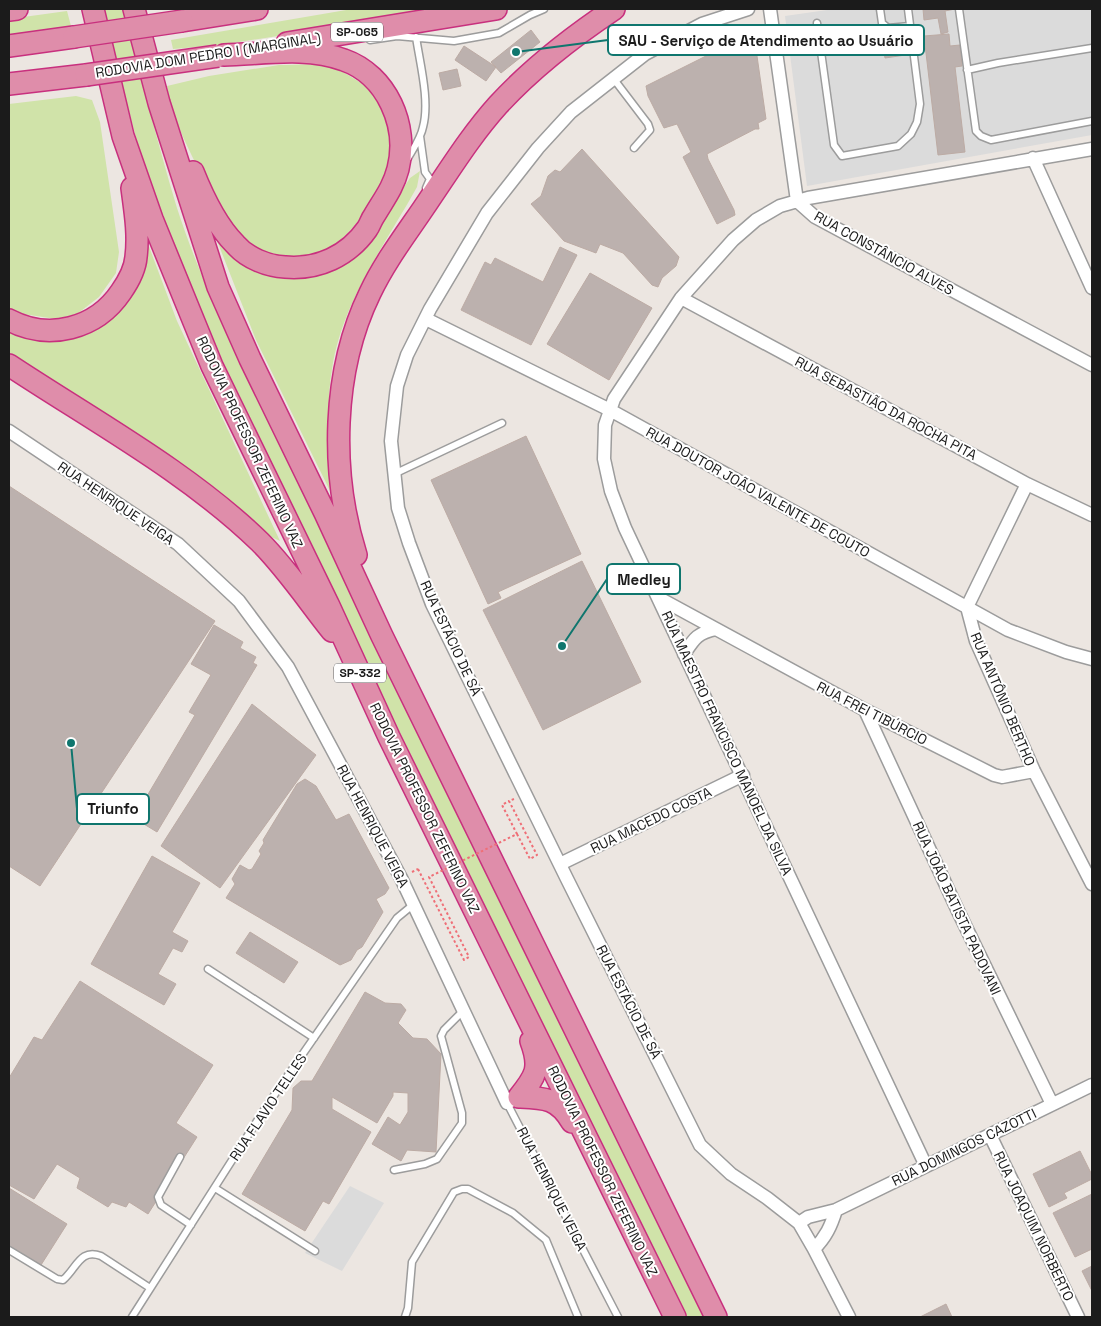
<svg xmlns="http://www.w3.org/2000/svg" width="1101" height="1326" viewBox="0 0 1101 1326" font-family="'Space Grotesk',sans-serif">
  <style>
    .grass { fill: #d0e3a9 }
    .parking { fill: #dbdbdb }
    .building { fill: #bcb1ae; stroke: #bcaba4 }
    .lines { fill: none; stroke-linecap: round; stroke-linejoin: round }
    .lane-casing { stroke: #9c9c9c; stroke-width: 9 }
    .street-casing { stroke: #9c9c9c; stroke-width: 15 }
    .highway-casing { stroke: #c8307e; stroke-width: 24 }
    .path { stroke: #ef6f77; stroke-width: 2; stroke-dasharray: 2.5 2.5; stroke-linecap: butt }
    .lane { stroke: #fff; stroke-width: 6 }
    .street { stroke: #fff; stroke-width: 12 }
    .highway { stroke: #df8daa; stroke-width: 21 }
    .highway-bridge-casing { stroke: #c8307e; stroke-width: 24; stroke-linecap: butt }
    .path-bridge { stroke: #ef6f77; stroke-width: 2; stroke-dasharray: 2.5 2.5; stroke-linecap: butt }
    .highway-bridge { stroke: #df8daa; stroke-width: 21 }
    .labels { text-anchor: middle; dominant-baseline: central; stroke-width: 4; stroke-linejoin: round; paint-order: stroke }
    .shield { fill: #fff; stroke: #5f5f5f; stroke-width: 1 }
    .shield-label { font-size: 12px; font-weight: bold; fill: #1b1b1b }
    .street-label { font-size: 14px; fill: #1b1b1b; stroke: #fff }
    .leader { fill: none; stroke: #0f766e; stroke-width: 2 }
    .callout-dot { fill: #0f766e; stroke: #fff; stroke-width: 2 }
    .callout { fill: #fff; stroke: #0f766e; stroke-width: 2 }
    .callout-label { font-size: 15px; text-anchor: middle; font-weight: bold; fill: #1b1b1b }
  </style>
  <rect width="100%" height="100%" fill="#ece6e1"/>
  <!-- grass -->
  <path class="grass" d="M102,9H123C141,75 157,142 177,208C194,261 217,312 240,363L488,877L707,1317H685L472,885L221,369L159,213L138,145Z
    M352,9H450L220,45L173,49L171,40Z
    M67,11L71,26L9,36V19Z
    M279,65C293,65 309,64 324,65C336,67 348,75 358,81C375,91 389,114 392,133C397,172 359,232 326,250C314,256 298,257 285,256C265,254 250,246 235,232C224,221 213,199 206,184C191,153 172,120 167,86L209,76Z
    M76,96L92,100L100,122L119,252L116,273L99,297L77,314L56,319L23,314L9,310V104Z
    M420,171L417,187C385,245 342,302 332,369C325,409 331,455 332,495L256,340L216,238L274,274L375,231L410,178Z
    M145,236L177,321L280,541L261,532L189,472L9,353V330L44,341L81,337L100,327L116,314L138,284Z"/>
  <!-- parking -->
  <path class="parking" d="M834,9H1092V135L807,186L785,16Z
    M350,1186L384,1203L342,1271L305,1253Z"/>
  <!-- building -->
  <path class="building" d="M923,9H955L945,11L948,32L941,34L938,18L924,20Z
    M531,30L540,42L501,73L491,62Z
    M909,32L912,54L885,58L881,36Z
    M949,34L950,46L960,45L962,66L955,67L965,152L938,155L924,36Z
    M742,38L745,43L755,42L766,119L758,123L759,129H755L707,154L708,159L734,210L735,215L717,224L683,157L691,152L677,124L664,128L648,96L646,86Z
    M464,46L496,67L486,81L455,60Z
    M457,69L461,86L443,90L439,73Z
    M582,149L679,257L676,266L662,278L658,287L652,285L623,253L600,244L596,253L564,241L531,204L541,196L548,176L555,170L560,172Z
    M560,247L577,255L531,345L461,310L485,262L491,265L495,258L543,282Z
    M590,273L652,308L609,380L547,344Z
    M526,436L581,554L498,592L501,598L488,604L431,480Z
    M9,486L215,621L40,886L9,866Z
    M582,561L641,682L543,730L483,610Z
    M214,625L243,642L240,648L256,657L253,663L257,665L157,832L134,818L195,715L189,712L211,675L191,664Z
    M252,704L316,755L220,888L161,846Z
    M305,779L316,786L336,820L349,814L389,888L385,894L376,899L383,912L362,947L357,950L351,960L340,965L226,898L235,884L232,879L240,865L249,870L252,869L261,854L259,851L264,843L263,840L297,784Z
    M152,856L200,883L172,932L188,941L182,952L173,948L158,974L176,984L164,1005L91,964Z
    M250,932L298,962L284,983L236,953Z
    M80,981L213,1065L176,1123L197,1137L148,1214L129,1202L126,1207L112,1202L108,1207L77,1188L80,1178L57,1164L34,1199L9,1185V1078L34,1037L42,1040Z
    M365,992L385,1003L401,1004L406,1010L398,1023L413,1038L427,1039L441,1054L436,1152L407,1150L401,1161L372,1144L388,1117L400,1125L408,1112V1093L393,1092V1096L377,1123L332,1097V1109L371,1132L329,1204L323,1201L305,1231L242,1194L292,1110L293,1088L301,1081H312Z
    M1080,1151L1092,1175V1179L1064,1193L1067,1198L1049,1207L1033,1174Z
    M9,1188L67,1224L41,1265L9,1246Z
    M1092,1194V1249L1075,1257L1053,1213Z
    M1092,1266V1291L1082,1271Z
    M946,1304L952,1317H920Z"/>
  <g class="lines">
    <defs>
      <path id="lane" d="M880,9L882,23L888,28L910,26
        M959,9L976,131L981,136L991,140L1092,121
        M817,23L834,145L842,156L898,146L911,134L917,122L920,104L908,9
        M370,40L397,36L454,41L499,33L530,15L544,9
        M967,70L998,63L1092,48
        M613,78L648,124L650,130L634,148
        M420,136L425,172L430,179L426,188
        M408,158C413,149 421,138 423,127C430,101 420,64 416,37
        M394,474L502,423
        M208,969L314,1038
        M507,1103L618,1317
        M180,1157L158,1197L161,1205L191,1225
        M394,1170L425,1164L437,1159L462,1123V1113L441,1036L444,1030L464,1010
        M215,1188L315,1251
        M9,1250L57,1279L63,1280C77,1268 80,1248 101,1256L150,1288
        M132,1317L266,1107L397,918L414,904
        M405,1317L408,1308L412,1262L454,1192L462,1189H468L513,1213L546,1240L578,1317"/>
      <path id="street" d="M748,9L702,24L645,54L571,112L538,148L487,213L430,309L407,355L397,386L391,441L398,508L409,543L432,604L567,879L700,1145L731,1174L767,1198L799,1223L814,1249L849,1317
        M770,9L797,201L815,217L1092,365
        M1033,158L1092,288
        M681,298L1027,484L1092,515
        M426,319L610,410L1008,630L1066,652L1092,659
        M9,431L178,544L239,601L288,667L401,878L507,1103L519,1097
        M1027,484L967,607L976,641L1034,771L1092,884
        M659,598L865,710L994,775L1002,777L1034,771
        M684,654C694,639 697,633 716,629
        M865,710L958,911L1052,1104
        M560,864L743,775
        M990,1135L1078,1317
        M926,1166L625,528L611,491L604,459L605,425L614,399L681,298L733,240L756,220L780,206L808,198L1092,149
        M799,1223L808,1217L836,1210L1092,1085
        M814,1249C826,1237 831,1226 836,1210"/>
      <path id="highway" d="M93,9L123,136L152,219L212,366L328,604L389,737L675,1317
        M134,9L159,103L218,287L250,359L325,513L382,636L716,1317
        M9,10L17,9
        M182,21L257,9
        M287,43L496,9
        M9,46L74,37
        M9,84L86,75
        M193,172C203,197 216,225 235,244C247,258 267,266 285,267C318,270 348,256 367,229C370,225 371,220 374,216C384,199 393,188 398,169C409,126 387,75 344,60C307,46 263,54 224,55
        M9,320C49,341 96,329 121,292C128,282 135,270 136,257C139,234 135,211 132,188
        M9,365C92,420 188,472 260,542C287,569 308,601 332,631
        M356,555C330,472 332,371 370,293C386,259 410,229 431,197C452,166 472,134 498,105C532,68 572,37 614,9
        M519,1097C545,1098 558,1098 572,1122
        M519,1097C536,1076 541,1068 531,1041"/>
    </defs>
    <!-- lane casing -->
    <use href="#lane" class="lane-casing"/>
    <!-- street casing -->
    <use href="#street" class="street-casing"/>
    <!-- highway casing -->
    <use href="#highway" class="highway-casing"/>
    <!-- path -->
    <path class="path" d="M514,799L509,801L537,855L530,859L517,834
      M412,872L418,869"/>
    <!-- lane -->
    <use href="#lane" class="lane"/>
    <!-- street -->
    <use href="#street" class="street"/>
    <!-- highway -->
    <use href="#highway" class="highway"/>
    <defs>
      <path id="highway-bridge" d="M74,37L182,21
        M86,75L218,56"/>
    </defs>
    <!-- highway-bridge casing -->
    <use href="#highway-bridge" class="highway-bridge-casing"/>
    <!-- path-bridge -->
    <path class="path-bridge" d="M418,869L464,960L469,957L429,877L517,834L502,805L509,801"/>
    <!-- highway-bridge -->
    <use href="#highway-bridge" class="highway-bridge"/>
  </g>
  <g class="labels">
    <!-- shield labels -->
    <g class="shield">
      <rect x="331" y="22.5" width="52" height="19" rx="4"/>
      <rect x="334" y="663.5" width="52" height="19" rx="4"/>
    </g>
    <g class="shield-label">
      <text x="357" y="32">SP-065</text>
      <text x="360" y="673">SP-332</text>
    </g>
    <!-- street labels -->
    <g class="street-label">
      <text transform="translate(208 55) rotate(-9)">RODOVIA DOM PEDRO I (MARGINAL)</text>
      <text transform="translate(884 253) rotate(29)">RUA CONSTÂNCIO ALVES</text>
      <text transform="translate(886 408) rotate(28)">RUA SEBASTIÃO DA ROCHA PITA</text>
      <text transform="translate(250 442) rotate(65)">RODOVIA PROFESSOR ZEFERINO VAZ</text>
      <text transform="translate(758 492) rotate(29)">RUA DOUTOR JOÃO VALENTE DE COUTO</text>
      <text transform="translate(116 503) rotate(34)">RUA HENRIQUE VEIGA</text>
      <text transform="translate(451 638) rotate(65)">RUA ESTÁCIO DE SÁ</text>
      <text transform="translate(1003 699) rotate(67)">RUA ANTÔNIO BERTHO</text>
      <text transform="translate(872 713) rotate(27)">RUA FREI TIBÚRCIO</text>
      <text transform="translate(727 743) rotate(65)">RUA MAESTRO FRANCISCO MANOEL DA SILVA</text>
      <text transform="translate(425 808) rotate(64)">RODOVIA PROFESSOR ZEFERINO VAZ</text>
      <text transform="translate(651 820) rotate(-26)">RUA MACEDO COSTA</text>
      <text transform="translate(373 826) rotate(62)">RUA HENRIQUE VEIGA</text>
      <text transform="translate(957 908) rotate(65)">RUA JOÃO BATISTA PADOVANI</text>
      <text transform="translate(629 1002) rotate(63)">RUA ESTÁCIO DE SÁ</text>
      <text transform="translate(268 1107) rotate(-56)">RUA FLAVIO TELLES</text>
      <text transform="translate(964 1147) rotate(-26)">RUA DOMINGOS CAZOTTI</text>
      <text transform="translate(603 1171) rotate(64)">RODOVIA PROFESSOR ZEFERINO VAZ</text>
      <text transform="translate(552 1189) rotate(63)">RUA HENRIQUE VEIGA</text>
      <text transform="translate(1034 1226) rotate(64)">RUA JOAQUIM NORBERTO</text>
    </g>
  </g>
  <!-- callouts -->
  <path class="leader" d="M516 52L608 40M562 646L607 579M71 743L77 809"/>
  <g class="callout-dot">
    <circle cx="516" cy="52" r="5"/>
    <circle cx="562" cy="646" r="5"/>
    <circle cx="71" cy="743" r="5"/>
  </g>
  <g class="callout">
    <rect x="608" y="25" width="316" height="30" rx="5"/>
    <rect x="607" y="564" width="73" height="30" rx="5"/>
    <rect x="77" y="794" width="72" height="30" rx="5"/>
  </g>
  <g class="callout-label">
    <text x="766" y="46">SAU - Serviço de Atendimento ao Usuário</text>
    <text x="644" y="585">Medley</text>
    <text x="113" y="814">Triunfo</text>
  </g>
  <!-- border -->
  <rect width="1101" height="1326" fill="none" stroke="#1b1b1b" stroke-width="20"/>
</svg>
